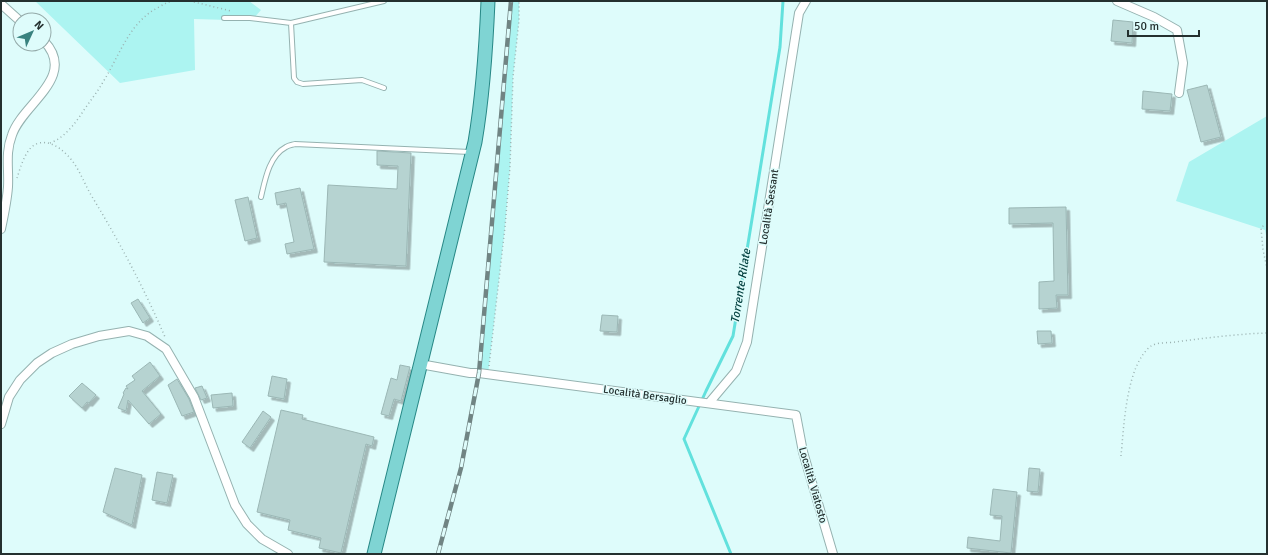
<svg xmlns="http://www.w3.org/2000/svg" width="1268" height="555" viewBox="0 0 1268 555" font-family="Signika,sans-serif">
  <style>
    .green { fill: #acf4f1 }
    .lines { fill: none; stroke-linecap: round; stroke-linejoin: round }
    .stream { stroke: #62e1dd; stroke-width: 3 }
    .building { fill: #b6d3d1; stroke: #9bb7b5; filter: url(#shadow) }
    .service-casing { stroke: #95b2b0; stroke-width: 6 }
    .minor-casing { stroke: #95b2b0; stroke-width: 10 }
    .primary-casing { stroke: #278886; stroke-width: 15 }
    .path { stroke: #9bb2b1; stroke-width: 1.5; stroke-dasharray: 1 3; stroke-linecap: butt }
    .service { stroke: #fff; stroke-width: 4 }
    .minor { stroke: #fff; stroke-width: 8 }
    .primary { stroke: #7fd4d3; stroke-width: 13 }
    .rail-casing { stroke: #708483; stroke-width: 4.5 }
    .rail { stroke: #defcfb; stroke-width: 3; stroke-dasharray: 9; stroke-linecap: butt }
    .labels { text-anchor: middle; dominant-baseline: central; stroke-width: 3; stroke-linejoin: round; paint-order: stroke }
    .street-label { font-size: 11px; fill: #24302f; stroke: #defcfb }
    .water-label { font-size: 12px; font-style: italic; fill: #044241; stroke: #defcfb }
  </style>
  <defs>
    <filter id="shadow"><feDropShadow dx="3.5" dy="3.5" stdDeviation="0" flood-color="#0004"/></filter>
  </defs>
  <rect width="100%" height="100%" fill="#defcfb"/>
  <!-- green -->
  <path class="green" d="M35,1H249L261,10L254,18L228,20L194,19L195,70L120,83Z
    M511,1H519V20L513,77L510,167L505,227L488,374L479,373Z
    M1267,116V241L1265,230L1176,201L1189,162Z"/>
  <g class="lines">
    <!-- stream -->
    <path class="stream" d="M731,554L684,439L706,391L733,336L780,47L783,1"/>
  </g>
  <!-- building -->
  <path class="building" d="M1113,20L1133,22L1132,43L1111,41Z
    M1207,85L1221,137L1201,142L1187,90Z
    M1143,91L1172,94L1170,111L1142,109Z
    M377,151L411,153L406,266L324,262L328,185L397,189L398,166L377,165Z
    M300,188L314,249L287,254L285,244L294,242L286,203L277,205L275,193Z
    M248,197L257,238L245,241L235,200Z
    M1066,207L1068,295H1056L1057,308L1039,309V282L1054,281L1053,223L1009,224V208Z
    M138,299L150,318L143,323L131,303Z
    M602,315L618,316L617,332L600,331Z
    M1037,331H1051L1052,343L1038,344Z
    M150,362L160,376L142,391L161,414L149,424L128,400L126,411L118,408L124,394L123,393L126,388L128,389L126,386L135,380L132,376Z
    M400,365L410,367L401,401L394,399L389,416L381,414L391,378L397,380Z
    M272,376L287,379L284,399L268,396Z
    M177,379L189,399L194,412L182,416L168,385Z
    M82,383L96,395L89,403L87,402L82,408L69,396Z
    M202,386L207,398L201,400L195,388Z
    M232,393L233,406L213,408L211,395Z
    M281,410L303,415L302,419L374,437L372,446L366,444L341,553L319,548L321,538L288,530L290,520L257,512Z
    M263,411L271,417L250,448L242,442Z
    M115,468L142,475L132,525L103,512Z
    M1029,468L1040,469L1038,492L1027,491Z
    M157,472L173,475L167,503L152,500Z
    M993,489L1017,492L1011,553L967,548L968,537L1000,541L1002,516L990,515Z"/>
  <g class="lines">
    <defs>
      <path id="service" d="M224,18H250L291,23L384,1
        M291,23L294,78L297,82L303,84L362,80L384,88
        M261,197C265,180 269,156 286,147C289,145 292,145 295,144L470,152"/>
      <path id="minor" d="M1117,1L1154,17L1177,30L1183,63L1179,93
        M1,4L20,21
        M1,229C4,215 7,201 8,187C9,168 5,153 12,135C22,104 78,77 44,41
        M420,364L470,373H479L796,415L803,452L833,554
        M709,403L736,371L747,342L799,13L806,1
        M1,424L9,397L20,380L37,363L52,353L72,344L99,336L129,331L147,336L166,349L194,397L235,505L247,524L262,539L288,554"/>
      <path id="primary" d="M374,554L475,142C483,95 486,49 488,1"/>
    </defs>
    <!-- service casing -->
    <use href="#service" class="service-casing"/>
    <!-- minor casing -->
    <use href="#minor" class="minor-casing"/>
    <!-- primary casing -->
    <use href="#primary" class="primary-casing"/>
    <!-- path -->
    <path class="path" d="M190,1L231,11
      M50,143C64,138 74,125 82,113C89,102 97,93 103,82C120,55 129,22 159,7C164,4 168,2 173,1
      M17,178C21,166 26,146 39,143C50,141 59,147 66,154C78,165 83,181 91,195C119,241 144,288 165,337
      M1267,225H1264L1261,228L1263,250L1267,268
      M489,366L505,227L510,167L513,77L519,20V1
      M1121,456C1124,426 1126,365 1151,346C1157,342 1169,343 1175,342C1206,338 1236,334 1267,333"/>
    <!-- service -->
    <use href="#service" class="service"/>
    <!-- minor -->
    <use href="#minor" class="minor"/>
    <!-- primary -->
    <use href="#primary" class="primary"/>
    <defs>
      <path id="rail" d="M438,554L461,468L479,373L511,1"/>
    </defs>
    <!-- rail casing -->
    <use href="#rail" class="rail-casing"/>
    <!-- rail -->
    <use href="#rail" class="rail"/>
  </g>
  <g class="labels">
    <!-- street labels -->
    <g class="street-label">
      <text transform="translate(769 207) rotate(-81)">Località Sessant</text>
      <text transform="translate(645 395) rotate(8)">Località Bersaglio</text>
      <text transform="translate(813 485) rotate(74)">Località Viatosto</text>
    </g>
    <!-- water labels -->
    <g class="water-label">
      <text transform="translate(741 286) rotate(-81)">Torrente Rilate</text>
    </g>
  </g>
  <!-- border -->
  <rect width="1268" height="555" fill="none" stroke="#24302f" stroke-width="4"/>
  <!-- north arrow -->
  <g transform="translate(32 32) rotate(46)"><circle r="19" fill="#defcfb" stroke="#94aaa9"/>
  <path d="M0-3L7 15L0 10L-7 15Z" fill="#39827f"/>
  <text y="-6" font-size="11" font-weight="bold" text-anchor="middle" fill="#24302f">N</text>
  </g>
  <!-- scale -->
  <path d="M1128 30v6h71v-6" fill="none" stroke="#24302f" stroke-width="2"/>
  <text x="1134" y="30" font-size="12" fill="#24302f" stroke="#defcfb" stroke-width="3" paint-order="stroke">50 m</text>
</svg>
